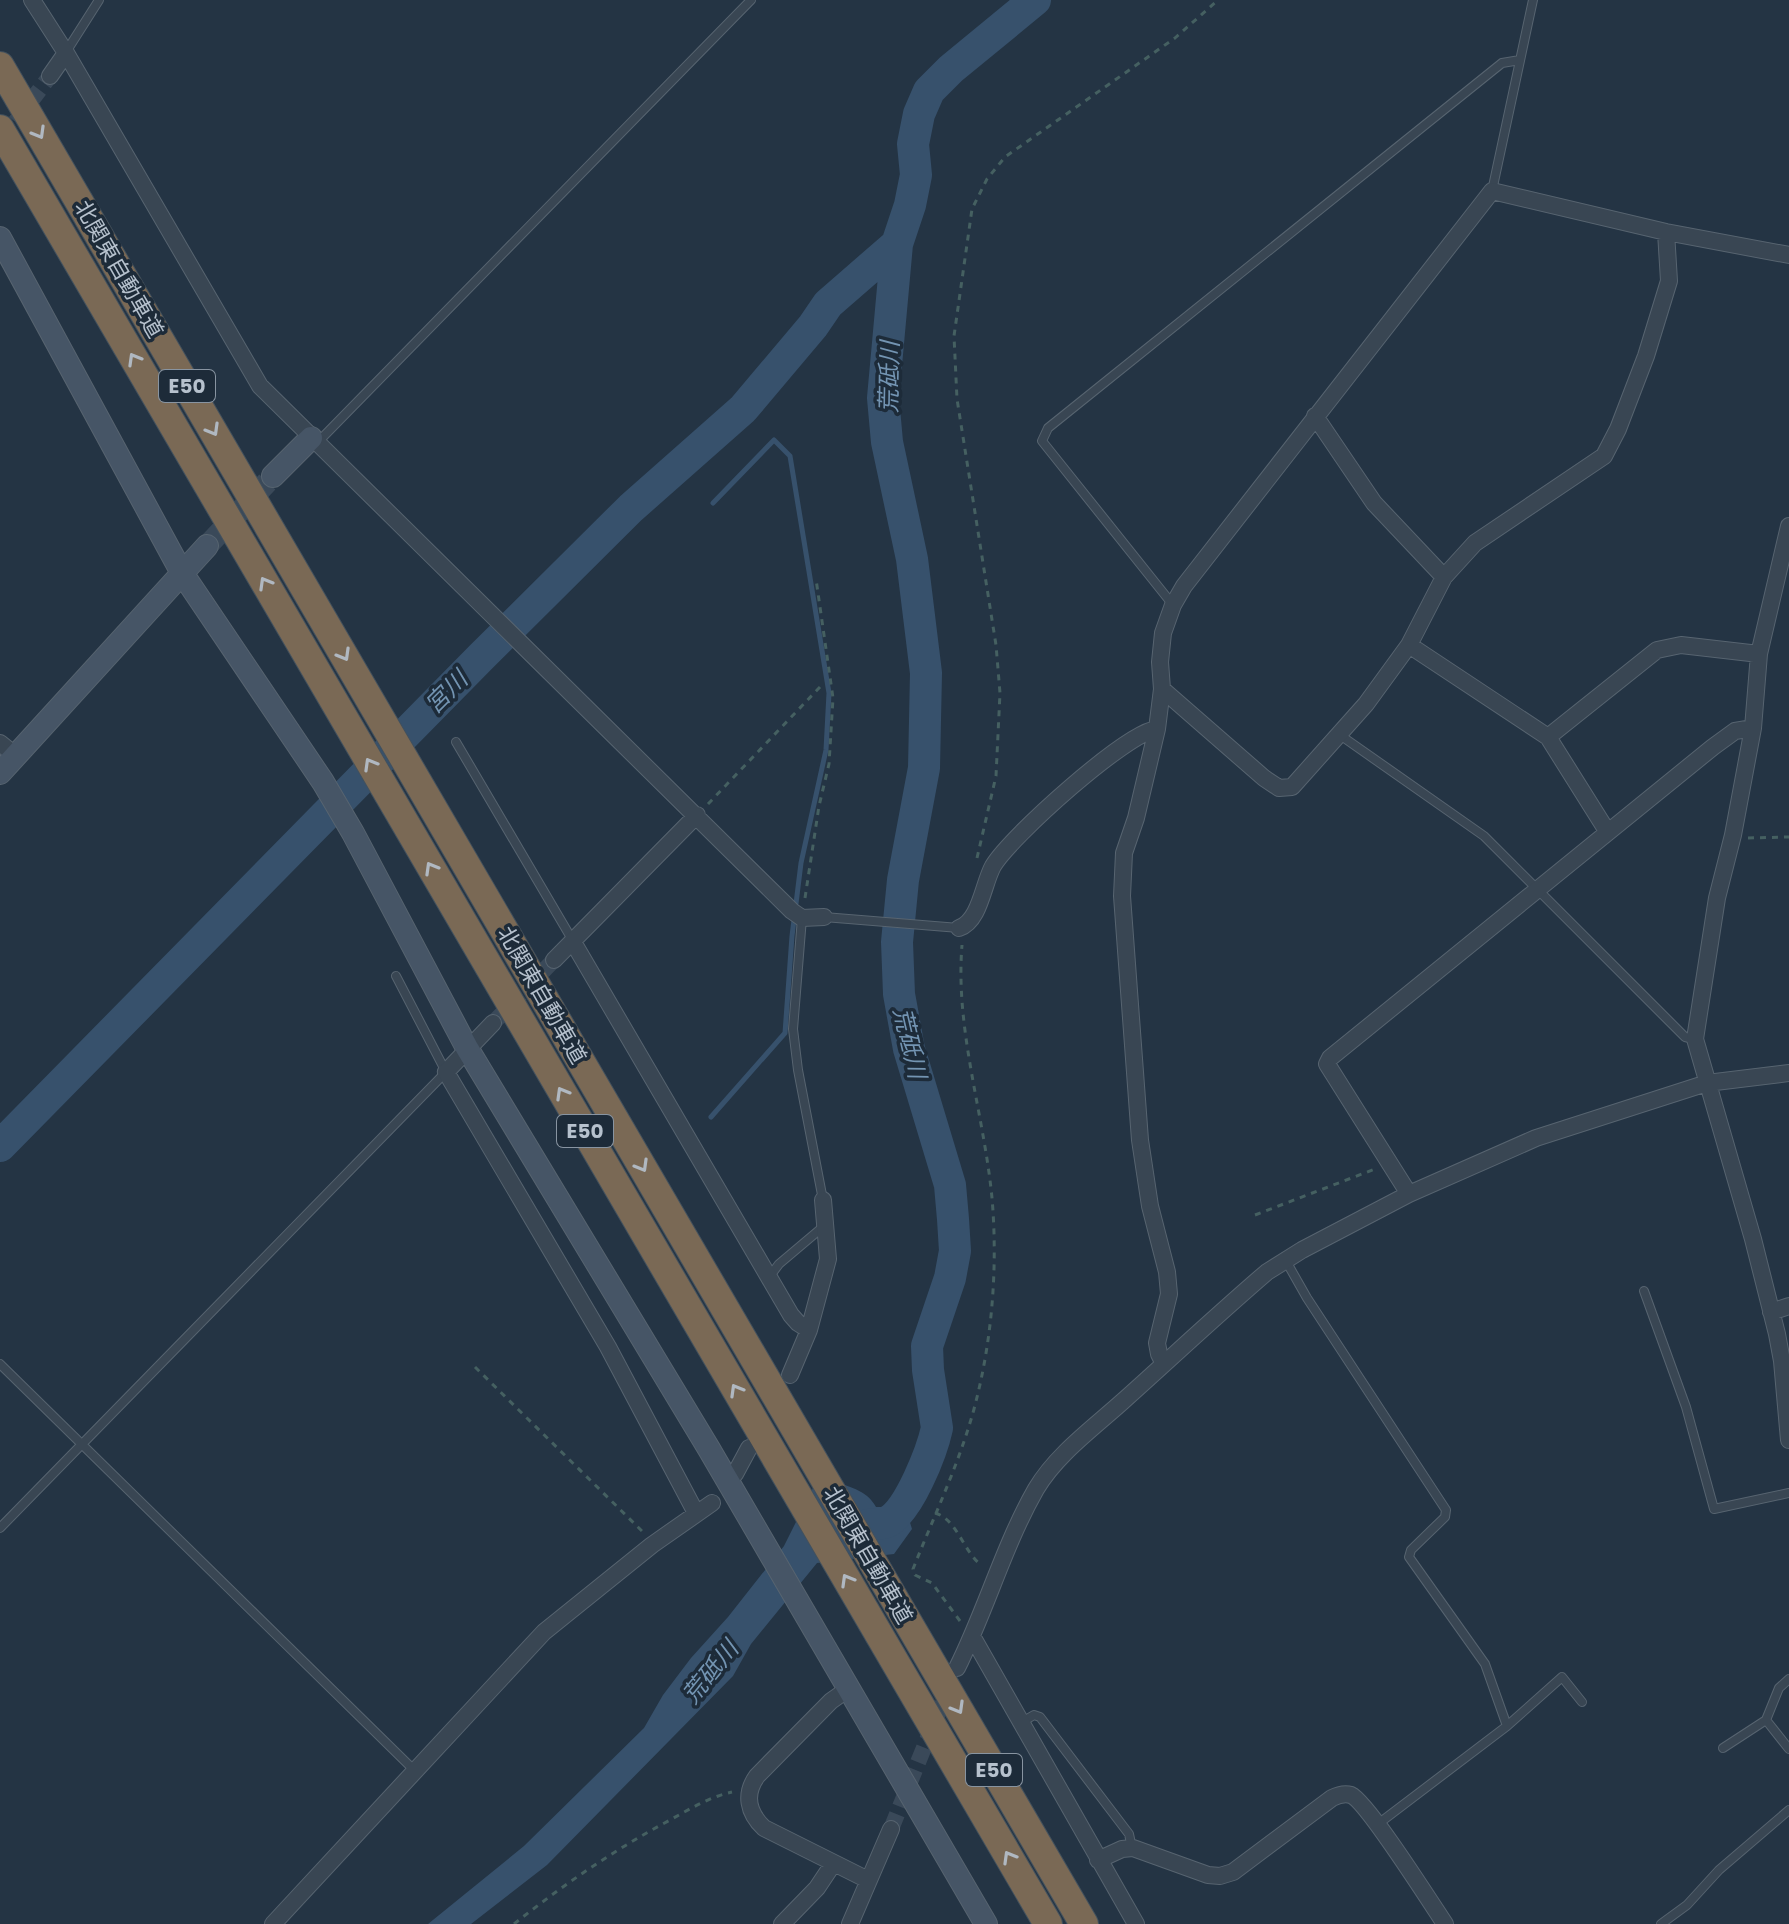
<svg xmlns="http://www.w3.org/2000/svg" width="1789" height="1924" viewBox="0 0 1789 1924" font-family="Poppins,'Noto Sans JP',sans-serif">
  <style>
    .water { fill: #37516c }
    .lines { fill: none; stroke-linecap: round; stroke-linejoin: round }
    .stream { stroke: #37516c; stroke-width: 5 }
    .river { stroke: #37516c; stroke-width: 32 }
    .street-tunnel { stroke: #3a4959; stroke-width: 16; stroke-dasharray: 16 8; stroke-linecap: butt }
    .secondary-tunnel { stroke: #3a4959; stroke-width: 22; stroke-dasharray: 22 11; stroke-linecap: butt }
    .lane-casing { stroke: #576470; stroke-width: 10 }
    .street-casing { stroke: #576470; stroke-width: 18 }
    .secondary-casing { stroke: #576470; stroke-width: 24 }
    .highway-casing { stroke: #43515d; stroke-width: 30 }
    .path { stroke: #456061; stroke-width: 3; stroke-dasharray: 6 6; stroke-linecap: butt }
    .lane { stroke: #394653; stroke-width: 8 }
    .street { stroke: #394653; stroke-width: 16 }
    .secondary { stroke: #465566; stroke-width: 22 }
    .highway { stroke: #7a6955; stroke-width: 28 }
    .oneway { stroke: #b0b8c1 }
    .labels { text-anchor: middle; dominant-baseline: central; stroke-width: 7; stroke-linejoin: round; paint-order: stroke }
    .shield { fill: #1d2b39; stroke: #8894a1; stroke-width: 2 }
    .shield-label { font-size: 20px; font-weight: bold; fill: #b6c1cd }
    .street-label { font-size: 22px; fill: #b6c1cd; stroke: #1d2b39 }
    .water-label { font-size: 24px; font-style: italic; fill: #7394b2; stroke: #1d2b39 }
  </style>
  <rect width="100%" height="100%" fill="#243444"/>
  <!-- water -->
  <path class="water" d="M840,1483C855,1489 868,1492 876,1507H887L899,1502L905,1506L912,1529L894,1554L817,1563L751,1644L733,1676L547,1865L471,1924H428L524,1846L644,1728L663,1695L691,1658L728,1617L784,1546L814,1486Z"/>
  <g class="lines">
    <!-- stream -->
    <path class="stream" d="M743,409L749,416
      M711,1117L785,1033L792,936L801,863L826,750L829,693L790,456L774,440L713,503"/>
    <!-- river -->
    <path class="river" d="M0,1146L481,657L631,508L743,409L813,326L828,304L897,244
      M868,1525C874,1524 882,1524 887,1522C909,1511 932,1451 937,1428L928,1370L927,1346L950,1278L955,1251L953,1219L950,1185L909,1049L899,994L897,942L903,880L924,768L926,673L912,559L887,442L883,398L897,244L910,205L916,175L913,144L919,114L929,91L951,69L1035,0"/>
    <!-- street-tunnel -->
    <path class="street-tunnel" d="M1,141L50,76
      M493,1023L554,960
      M891,1829L949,1686"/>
    <!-- secondary-tunnel -->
    <path class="secondary-tunnel" d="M207,546L273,476"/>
    <defs>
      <path id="lane" d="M66,52L99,0
        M1492,191L1533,0
        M317,443L751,0
        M1173,605L1042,441L1048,428L1502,63L1520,60
        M1340,735L1484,836L1685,1037L1694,1039
        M456,742L573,941
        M824,917L959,928
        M802,918L793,1029L798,1070L823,1200
        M1286,1261L1307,1298L1446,1510L1445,1517L1411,1550L1409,1557L1485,1664L1507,1726
        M770,1276L779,1264L824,1226
        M1644,1291L1686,1407L1714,1509L1789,1493
        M0,1364L415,1771
        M0,1528L446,1072L396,976
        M1766,1720L1789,1749
        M1022,1722L1034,1715L1040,1717L1129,1834L1132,1848
        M1723,1748L1766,1720L1779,1688L1789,1679
        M1378,1824L1507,1726L1562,1677L1582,1702
        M1661,1924L1687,1905L1719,1870L1789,1810"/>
      <path id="street" d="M32,0L66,53L260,386L792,911L802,918L824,917
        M50,76L66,53
        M1315,416L1374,503L1444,577
        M1789,526L1759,654L1753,728L1733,835L1717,898L1695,1039L1753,1239L1777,1334L1782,1361L1789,1440
        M1409,645L1548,737L1657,650L1681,645L1759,654
        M1162,689L1264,778L1279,788L1292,787L1366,704L1409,645L1444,577L1475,543L1604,456L1618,429L1646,356L1669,281L1666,232
        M1548,737L1607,831
        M0,743L16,756
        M959,928C980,921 983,884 993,866C1010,837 1127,732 1157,729
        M573,942L791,1315L798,1323L809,1330
        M554,960L697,815
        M493,1023L446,1072L608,1347L696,1513
        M1409,1194L1327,1064L1330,1058L1713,747L1735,731L1753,728
        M1771,1312L1789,1306
        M1164,1364L1159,1354L1157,1343L1169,1294L1167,1272L1150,1206L1140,1140L1122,896L1124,853L1136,818L1157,729L1162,689L1160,662L1163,633L1173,605L1184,586L1492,191L1666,232L1789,255
        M790,1375L809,1330L828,1259L823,1200
        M735,1474L749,1448
        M972,1636L1136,1924
        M957,1668C986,1610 1004,1545 1036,1489C1056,1455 1093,1428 1122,1402C1170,1359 1218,1314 1267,1272L1302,1250L1409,1194L1536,1138L1707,1083L1789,1073
        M848,1689L831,1701L757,1776C744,1794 748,1813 764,1828L868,1880
        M1098,1860L1122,1849L1133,1848L1208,1875L1220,1876L1233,1872L1332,1798C1338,1795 1344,1793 1351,1795C1367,1802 1431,1903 1445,1924
        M273,1924L544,1632L652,1545L712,1503
        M782,1924L817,1888L833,1864
        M850,1924L891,1829"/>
      <path id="secondary" d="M0,238L182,573L323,782L353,833L467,1048L709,1449L986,1924
        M273,476L311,438
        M0,773L207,546"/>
      <path id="highway" d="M0,66L1084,1924
        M0,129L1048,1924"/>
    </defs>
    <!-- lane casing -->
    <use href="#lane" class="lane-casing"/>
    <!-- street casing -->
    <use href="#street" class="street-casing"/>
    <!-- secondary casing -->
    <use href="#secondary" class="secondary-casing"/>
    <!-- highway casing -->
    <use href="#highway" class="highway-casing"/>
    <!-- path -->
    <path class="path" d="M708,804L820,687
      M1748,838L1789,837
      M977,858L996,776L1000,693L996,645L957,399L954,336L972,209L987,179L1005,157L1175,38L1218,0
      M805,898L819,806L829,764L833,698L816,579
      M1255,1215L1375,1169
      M475,1367L644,1533
      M935,1513C957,1519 963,1551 981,1565
      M960,1621L932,1583L915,1575L913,1569C934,1516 959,1464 974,1409C992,1342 998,1268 992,1198C984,1114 955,1030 962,945
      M514,1924C563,1885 614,1850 670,1820C690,1809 709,1797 732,1792"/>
    <!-- lane -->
    <use href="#lane" class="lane"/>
    <!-- street -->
    <use href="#street" class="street"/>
    <!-- secondary -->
    <use href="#secondary" class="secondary"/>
    <!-- highway -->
    <use href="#highway" class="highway"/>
  </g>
  <!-- one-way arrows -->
  <defs><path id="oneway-chevron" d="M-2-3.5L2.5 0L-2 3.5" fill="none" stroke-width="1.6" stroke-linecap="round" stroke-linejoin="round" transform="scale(2)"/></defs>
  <g class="oneway">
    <use href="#oneway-chevron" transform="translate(39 133) rotate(60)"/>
    <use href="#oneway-chevron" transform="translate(134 359) rotate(-120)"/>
    <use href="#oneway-chevron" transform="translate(213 430) rotate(60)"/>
    <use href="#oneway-chevron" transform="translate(265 583) rotate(-120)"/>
    <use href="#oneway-chevron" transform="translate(344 655) rotate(60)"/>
    <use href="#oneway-chevron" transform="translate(370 764) rotate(-120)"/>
    <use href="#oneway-chevron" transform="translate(431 868) rotate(-120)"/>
    <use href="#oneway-chevron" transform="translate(562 1093) rotate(-120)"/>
    <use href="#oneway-chevron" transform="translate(642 1166) rotate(60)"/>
    <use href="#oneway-chevron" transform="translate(736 1390) rotate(-120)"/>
    <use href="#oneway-chevron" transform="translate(847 1580) rotate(-120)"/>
    <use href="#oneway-chevron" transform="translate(958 1708) rotate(60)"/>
    <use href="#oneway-chevron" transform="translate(1009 1857) rotate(-120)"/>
  </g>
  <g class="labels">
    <!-- shield labels -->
    <g class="shield">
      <rect x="159" y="370" width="56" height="32" rx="6"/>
      <rect x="557" y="1115" width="56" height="32" rx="6"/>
      <rect x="966" y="1754" width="56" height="32" rx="6"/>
    </g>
    <g class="shield-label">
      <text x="187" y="386">E50</text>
      <text x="585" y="1131">E50</text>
      <text x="994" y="1770">E50</text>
    </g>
    <!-- street labels -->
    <g class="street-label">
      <text transform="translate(119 269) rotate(60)">北関東自動車道</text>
      <text transform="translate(542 995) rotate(60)">北関東自動車道</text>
      <text transform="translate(868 1555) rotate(60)">北関東自動車道</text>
    </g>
    <!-- water labels -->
    <g class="water-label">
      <text transform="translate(889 377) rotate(-89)">荒砥川</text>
      <text transform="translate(446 692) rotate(-45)">宮川</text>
      <text transform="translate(910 1043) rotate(77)">荒砥川</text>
      <text transform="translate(710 1672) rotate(-51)">荒砥川</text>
    </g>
  </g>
</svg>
